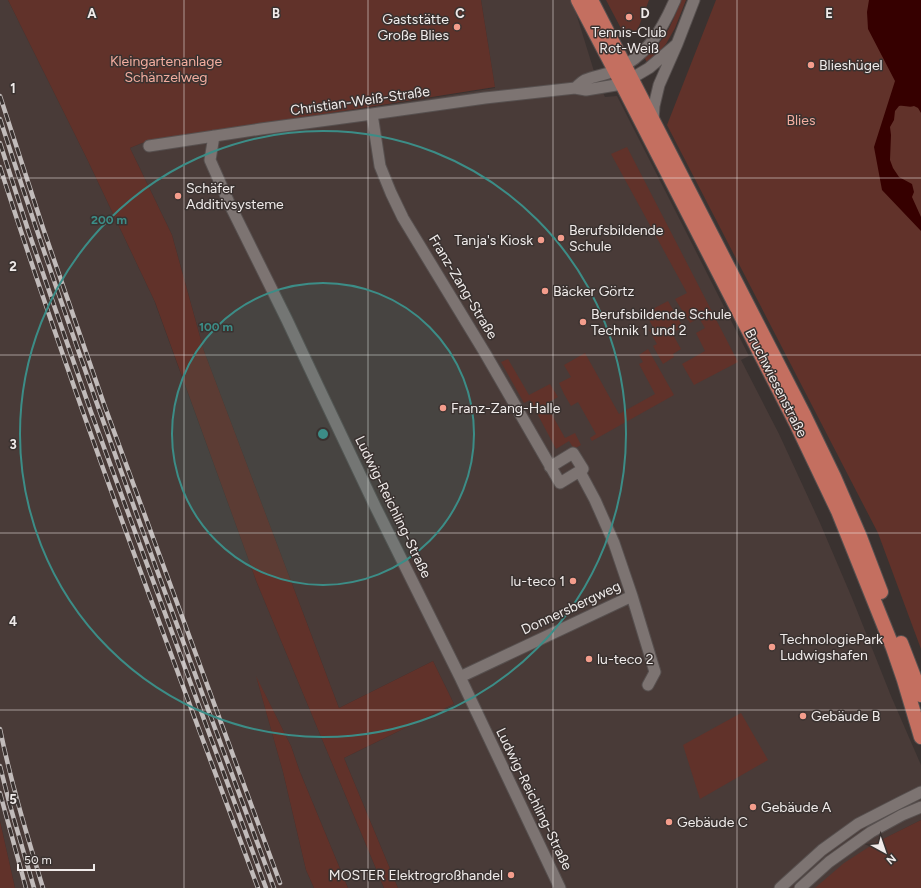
<svg xmlns="http://www.w3.org/2000/svg" width="921" height="888" viewBox="0 0 921 888" font-family="Figtree,sans-serif">
  <style>
    .built { fill: #493b38 }
    .green { fill: #61322a }
    .water { fill: #360000 }
    .lines { fill: none; stroke-linecap: round; stroke-linejoin: round }
    .minor-casing { stroke: #57504f; stroke-width: 13 }
    .major-casing { stroke: #57504f; stroke-width: 16 }
    .minor { stroke: #7d7472; stroke-width: 11 }
    .major { stroke: #c46f60; stroke-width: 14 }
    .rail-casing { stroke: #c1bbba; stroke-width: 4.5 }
    .rail { stroke: #3a3230; stroke-width: 3; stroke-dasharray: 9; stroke-linecap: butt }
    .grid { fill: none; stroke: #f0ebea; stroke-width: 1; stroke-opacity: 0.55 }
    .ring { fill: none; stroke: #3c8d87; stroke-width: 2 }
    .poi-dot { fill: #f49d8c; stroke: #3a3230; stroke-width: 1.5 }
    .labels { text-anchor: middle; dominant-baseline: central; stroke-width: 3; stroke-linejoin: round; paint-order: stroke }
    .poi-label { font-size: 14px; fill: #f0ebea; stroke: #3a3230; text-anchor: start }
    .park-label { font-size: 14px; fill: #f3ad9f; stroke: #3a3230 }
    .street-label { font-size: 14px; fill: #f0ebea; stroke: #3a3230 }
    .grid-label { font-size: 13px; text-anchor: middle; font-weight: bold; fill: #f0ebea; stroke: #3a3230; stroke-width: 3; stroke-linejoin: round; paint-order: stroke }
    .centre { fill: #3c8d87; stroke: #3a3230; stroke-width: 2 }
    .ring-label { font-size: 12px; text-anchor: middle; font-weight: bold; fill: #3c8d87; stroke: #3a3230; stroke-width: 3; stroke-linejoin: round; paint-order: stroke }
  </style>
  <rect width="100%" height="100%" fill="#3a3230"/>
  <!-- built -->
  <path class="built" d="M0,0H8L88,161L154,300L257,583L384,888H348L300,772L291,746L257,679L283,772L306,870L314,888H15L0,821Z
    M481,0H572L597,81L605,97L617,96L749,356L741,360L779,434L820,523L852,598L891,696L921,765V820L876,843L917,888H398L344,758L454,704L433,661L339,708L204,351L172,235L130,148L142,143L495,88Z"/>
  <!-- green -->
  <path class="green" d="M8,0H481L495,87L142,143L130,148L172,235L204,351L339,708L433,661L454,704L344,758L398,888H384L257,583L155,302L88,161Z
    M606,0H649L636,34H624Z
    M681,0H686L675,28L666,44L648,64L644,57C651,51 658,46 663,38C671,27 676,13 681,0Z
    M716,0H921V649L878,533L667,125Z
    M627,147L738,362L694,385L682,364L705,351L696,333L705,328L699,318L690,323L675,299L687,293L611,154Z
    M668,301L683,327L672,333L681,349L673,354L674,357L663,364L653,346L657,344L649,330L653,327L645,313Z
    M648,349L674,395L592,441L590,438L596,434L578,402L571,406L564,394L559,383L571,377L564,365L585,353L619,414L655,394L639,364L643,362L639,355Z
    M508,359L529,395L550,384L558,397L546,404L565,438L575,433L581,445L574,449L569,441L556,449L530,400L524,403L501,362Z
    M256,676L291,746L300,772L348,888H314L306,870L283,772Z
    M741,713L768,760L700,799L683,745Z
    M921,820V888H815L844,863L875,843Z
    M0,821L15,888H0Z"/>
  <!-- water -->
  <path class="water" d="M869,0H921V113L918,108L914,106C909,108 905,105 899,106L895,111L894,120L890,127L891,135L890,160L893,168L899,177L912,184L914,192L912,197L921,217V231L882,190L874,147L895,81L868,29L867,12Z"/>
  <g class="lines">
    <defs>
      <path id="minor" d="M575,88C578,86 581,82 585,80C594,76 605,75 614,71C647,56 661,32 675,0
        M372,114L380,166L391,193L403,218L485,353L560,483L583,469L573,453L550,467
        M653,121L654,106L659,85L677,44L694,0
        M214,136L210,160L230,205L287,320L318,386L376,508L460,677L560,888
        M149,146L261,129L372,114L485,98L575,88L586,90L622,84L649,68L677,44
        M580,472L595,500L614,543L632,596
        M460,677L632,596L655,672L648,685
        M780,888L822,850L858,824L899,803L921,792
        M800,888L829,862L871,832L902,815L921,807"/>
      <path id="major" d="M578,0L622,84L796,423L838,511L893,648L904,680L921,737
        M591,0L804,415L834,477L860,537L881,592
        M901,643L921,695"/>
    </defs>
    <!-- minor casing -->
    <use href="#minor" class="minor-casing"/>
    <!-- major casing -->
    <use href="#major" class="major-casing"/>
    <!-- minor -->
    <use href="#minor" class="minor"/>
    <!-- major -->
    <use href="#major" class="major"/>
    <defs>
      <path id="rail" d="M0,96L43,228L105,407L280,883
        M0,119C84,378 180,633 274,888
        M0,143L29,233L91,412L266,888
        M0,167C78,410 169,648 258,888
        M0,729C11,783 27,835 43,888
        M0,766L9,802L34,888
        M0,793L26,888"/>
    </defs>
    <!-- rail casing -->
    <use href="#rail" class="rail-casing"/>
    <!-- rail -->
    <use href="#rail" class="rail"/>
  </g>
  <!-- grid -->
  <path class="grid" d="M184,0V888M368,0V888M553,0V888M737,0V888M0,178H921M0,355H921M0,533H921M0,710H921"/>
  <!-- distance rings -->
  <circle cx="323" cy="434" r="151" fill="#3c8d87" fill-opacity=".12"/>
  <g class="ring">
    <circle cx="323" cy="434" r="151"/>
    <circle cx="323" cy="434" r="303"/>
  </g>
  <!-- markers -->
  <g class="poi-dot">
    <circle cx="629" cy="17" r="4"/>
    <circle cx="457" cy="27" r="4"/>
    <circle cx="811" cy="65" r="4"/>
    <circle cx="178" cy="196" r="4"/>
    <circle cx="561" cy="238" r="4"/>
    <circle cx="541" cy="240" r="4"/>
    <circle cx="545" cy="291" r="4"/>
    <circle cx="583" cy="322" r="4"/>
    <circle cx="443" cy="408" r="4"/>
    <circle cx="573" cy="581" r="4"/>
    <circle cx="772" cy="647" r="4"/>
    <circle cx="589" cy="659" r="4"/>
    <circle cx="803" cy="716" r="4"/>
    <circle cx="753" cy="807" r="4"/>
    <circle cx="669" cy="822" r="4"/>
    <circle cx="511" cy="875" r="4"/>
  </g>
  <g class="labels">
    <!-- poi labels -->
    <g class="poi-label">
      <text x="449" y="19" text-anchor="end">Gaststätte<tspan x="449" dy="16">Große Blies</tspan></text>
      <text x="629" y="32" text-anchor="middle">Tennis-Club<tspan x="629" dy="16">Rot-Weiß</tspan></text>
      <text x="819" y="65">Blieshügel</text>
      <text x="186" y="188">Schäfer<tspan x="186" dy="16">Additivsysteme</tspan></text>
      <text x="569" y="230">Berufsbildende<tspan x="569" dy="16">Schule</tspan></text>
      <text x="533" y="240" text-anchor="end">Tanja's Kiosk</text>
      <text x="553" y="291">Bäcker Görtz</text>
      <text x="591" y="314">Berufsbildende Schule<tspan x="591" dy="16">Technik 1 und 2</tspan></text>
      <text x="451" y="408">Franz-Zang-Halle</text>
      <text x="565" y="581" text-anchor="end">lu-teco 1</text>
      <text x="780" y="639">TechnologiePark<tspan x="780" dy="16">Ludwigshafen</tspan></text>
      <text x="597" y="659">lu-teco 2</text>
      <text x="811" y="716">Gebäude B</text>
      <text x="761" y="807">Gebäude A</text>
      <text x="677" y="822">Gebäude C</text>
      <text x="503" y="875" text-anchor="end">MOSTER Elektrogroßhandel</text>
    </g>
    <!-- park labels -->
    <g class="park-label">
      <text x="166" y="61">Kleingartenanlage<tspan x="166" dy="16">Schänzelweg</tspan></text>
      <text x="801" y="120">Blies</text>
    </g>
    <!-- street labels -->
    <g class="street-label">
      <text transform="translate(360 101) rotate(-8)">Christian-Weiß-Straße</text>
      <text transform="translate(463 287) rotate(59)">Franz-Zang-Straße</text>
      <text transform="translate(776 383) rotate(63)">Bruchwiesenstraße</text>
      <text transform="translate(393 507) rotate(64)">Ludwig-Reichling-Straße</text>
      <text transform="translate(571 608) rotate(-25)">Donnersbergweg</text>
      <text transform="translate(534 799) rotate(64)">Ludwig-Reichling-Straße</text>
    </g>
  </g>
  <g class="grid-label">
    <text x="92" y="18">A</text>
    <text x="276" y="18">B</text>
    <text x="460" y="18">C</text>
    <text x="645" y="18">D</text>
    <text x="829" y="18">E</text>
    <text x="13" y="93">1</text>
    <text x="13" y="271">2</text>
    <text x="13" y="449">3</text>
    <text x="13" y="626">4</text>
    <text x="13" y="804">5</text>
  </g>
  <circle cx="323" cy="434" r="6" class="centre"/>
  <g class="ring-label">
    <text x="109" y="224">200 m</text>
    <text x="216" y="331">100 m</text>
  </g>
  <!-- north arrow -->
  <g transform="translate(885 852) rotate(140)" stroke="#3a3230" stroke-width="3" paint-order="stroke">
  <path d="M0-3L7 15L0 10L-7 15Z" fill="#f0ebea"/>
  <text y="-6" font-size="11" font-weight="bold" text-anchor="middle" fill="#f0ebea">N</text>
  </g>
  <!-- scale -->
  <path d="M18 864v6h76v-6" fill="none" stroke="#f0ebea" stroke-width="2"/>
  <text x="24" y="864" font-size="12" fill="#f0ebea" stroke="#3a3230" stroke-width="3" paint-order="stroke">50 m</text>
</svg>
